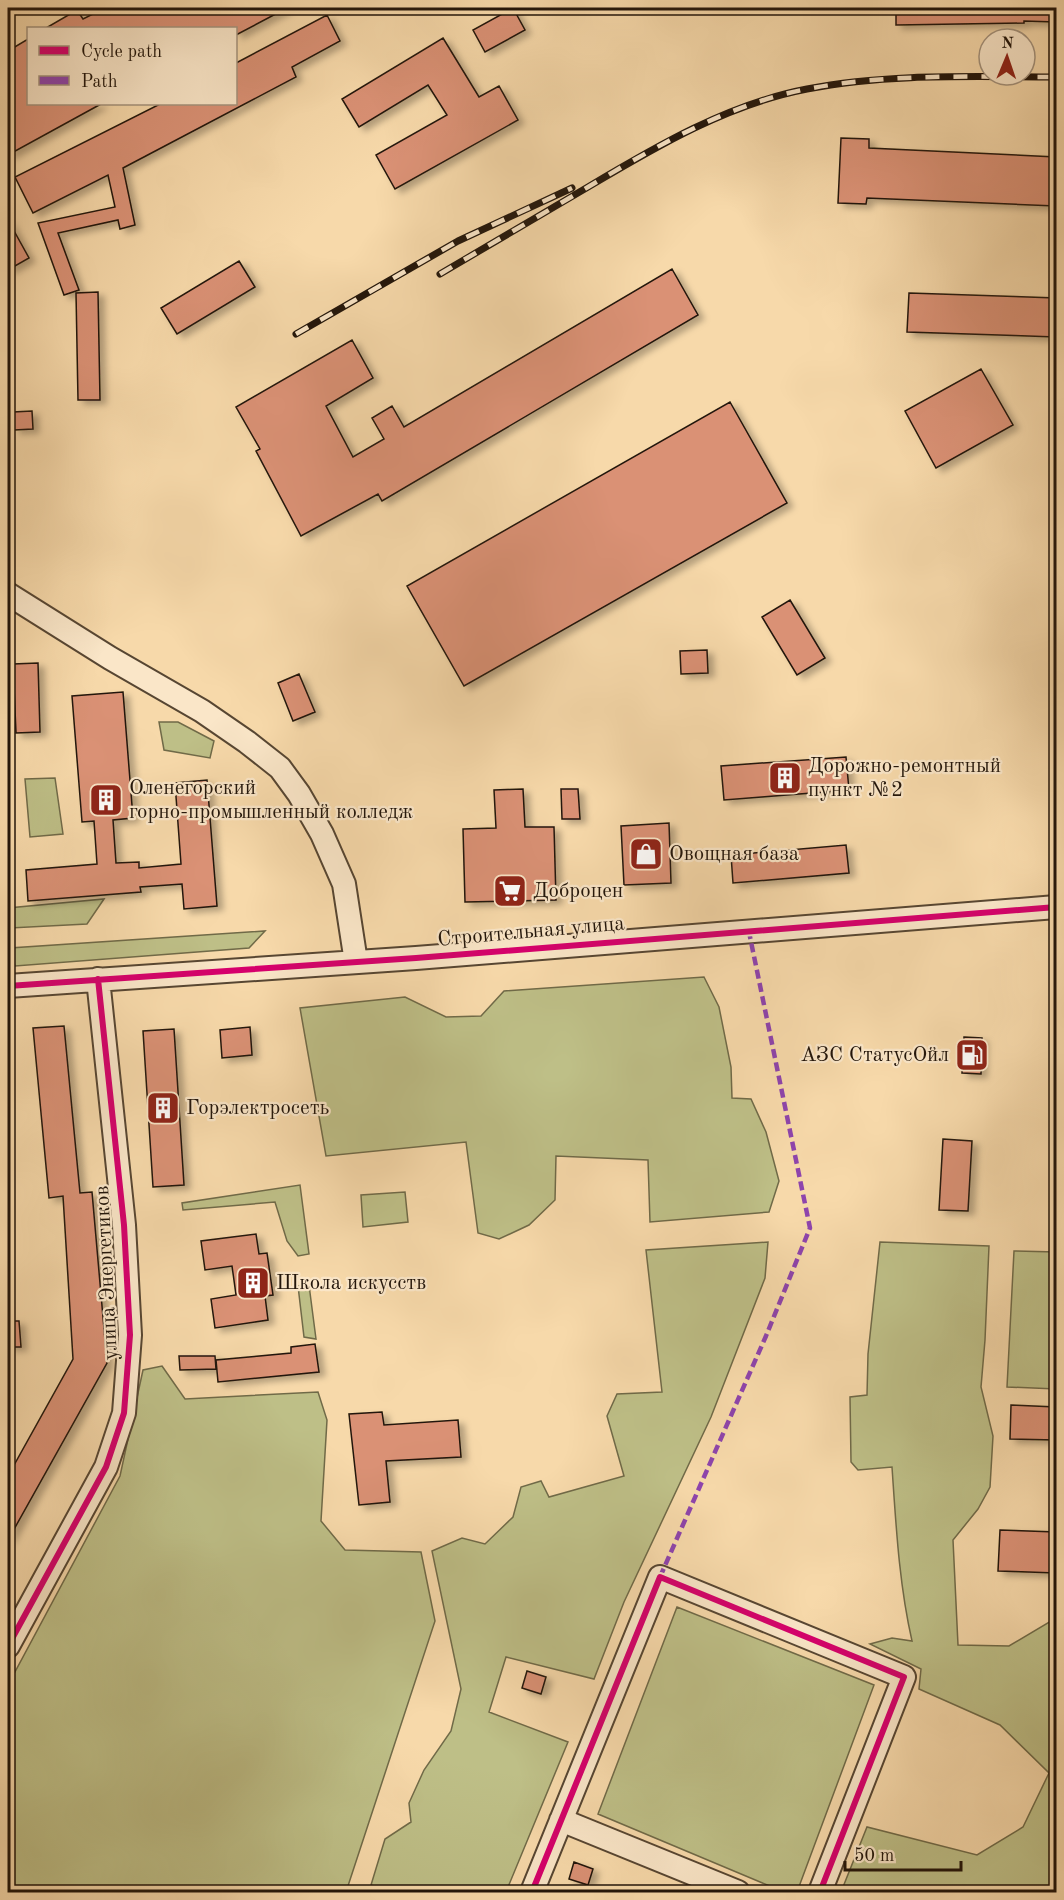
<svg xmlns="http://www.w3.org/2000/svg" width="1064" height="1900" viewBox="0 0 1064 1900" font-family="'Old Standard TT',serif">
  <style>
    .green { fill: #bebf87; stroke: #706a48; stroke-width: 1.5 }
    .building { fill: #da9175; stroke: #22150a; stroke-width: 1.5; filter: url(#shadow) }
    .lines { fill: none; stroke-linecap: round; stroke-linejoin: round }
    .minor-casing { stroke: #574632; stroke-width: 26 }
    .minor { stroke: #fae6c8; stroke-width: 22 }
    .rail-casing { stroke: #22150a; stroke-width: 7 }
    .rail { stroke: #fae6c8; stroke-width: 4.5; stroke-dasharray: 14; stroke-linecap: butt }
    .quiet { stroke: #8e44ad; stroke-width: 4.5; stroke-dasharray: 9 4.5; stroke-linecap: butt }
    .cycleway-casing { stroke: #fae6c8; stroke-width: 10 }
    .cycleway { stroke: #d6006c; stroke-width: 6 }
    .labels { text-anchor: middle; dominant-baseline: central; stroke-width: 4.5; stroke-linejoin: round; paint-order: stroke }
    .poi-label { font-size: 21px; fill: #22150a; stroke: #fae6c8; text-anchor: start }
    .street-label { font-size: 21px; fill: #22150a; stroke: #fae6c8 }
  </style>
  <defs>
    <filter id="shadow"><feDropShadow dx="6" dy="4" stdDeviation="3" flood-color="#0004"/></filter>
  </defs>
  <rect width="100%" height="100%" fill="#f7d9aa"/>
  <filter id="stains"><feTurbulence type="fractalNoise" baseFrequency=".00333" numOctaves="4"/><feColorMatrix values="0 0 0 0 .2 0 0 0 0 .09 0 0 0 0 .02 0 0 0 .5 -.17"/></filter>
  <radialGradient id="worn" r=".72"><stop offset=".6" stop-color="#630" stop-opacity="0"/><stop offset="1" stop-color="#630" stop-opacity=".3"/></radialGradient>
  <!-- green -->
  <path class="green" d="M159,722H178L214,741L210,758L164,750Z
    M55,778L63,834L30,837L25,779Z
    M104,899L87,924L10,928L8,908Z
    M265,931L249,948L15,966L10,948Z
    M704,977L719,1007L731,1067L732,1098L751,1099L766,1132L779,1181L769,1212L650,1222L648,1160L556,1156L555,1200L529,1225L499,1239L478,1233L466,1142L326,1156L300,1008L405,997L446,1017L481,1016L504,991Z
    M300,1185L309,1254L298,1256L287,1241L275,1202L183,1210L182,1203Z
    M405,1192L408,1222L363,1227L361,1195Z
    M768,1242L765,1278L711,1417L624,1602L594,1679L506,1657L489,1712L568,1742L506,1892H392L371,1885L385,1839L411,1822L409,1803L424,1770L451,1731L461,1689L432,1551L462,1538L485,1544L513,1517L521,1487L541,1481L549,1497L624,1476L607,1416L617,1394L662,1392L646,1250Z
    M880,1242L989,1246L985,1340L981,1387L993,1436L990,1487L978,1509L953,1540L958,1645L1009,1646L1056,1618V1892H841L867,1827L977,1855L1023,1827L1049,1773L1000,1725L919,1689L921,1669L870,1644L892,1638L912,1641C899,1584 896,1525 892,1467L858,1470L851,1462L850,1397L867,1395L868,1354Z
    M1014,1251L1056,1252V1389L1007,1387Z
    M309,1285L316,1339L304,1337L298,1286Z
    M162,1366L185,1399L318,1392L327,1420L321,1521L345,1550L421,1552L435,1621L346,1892H8V1685L120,1476L143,1370Z
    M677,1607L874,1685L797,1892H784L598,1814Z"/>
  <!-- building -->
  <path class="building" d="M105,8H287L236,35V28H46L77,10L83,19Z
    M513,8L525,30L485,52L473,30Z
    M896,8H1056V22L1024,21V23L896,25Z
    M327,15L340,41L292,67L296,77L123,168L135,225L120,229L118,220L58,233L79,290L64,295L38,223L115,207L108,175L33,213L15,177L160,104H236V63Z
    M443,38L479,97L499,86L518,120L395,189L376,155L447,115L428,85L359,127L342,99Z
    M28,39V104H101L8,155V51Z
    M841,138L869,139V148L1056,157V206L867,198L866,204L838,203Z
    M8,220L29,258L8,270Z
    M239,261L255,287L177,334L161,308Z
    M672,269L698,315L382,501L378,494L301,536L256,451L260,449L236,407L352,340L373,378L326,406L353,457L384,439L372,418L392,406L404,427Z
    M98,292L100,400H78L76,293Z
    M909,293L1056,298V337L907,332Z
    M981,369L1013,425L936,468L905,411Z
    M730,402L787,503L464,686L407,586Z
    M32,411L33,429L14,430L13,412Z
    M790,600L825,658L797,675L762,617Z
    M707,650L708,673L681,674L680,651Z
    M38,663L40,732L16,733L13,664Z
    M299,674L315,712L293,721L278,683Z
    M123,692L133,818L113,820L116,863L139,862V868L181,864L175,783L207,780L217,906L184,909L182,884L140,887L141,892L28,901L26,870L97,864L94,821L82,822L72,696Z
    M846,757L849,790L724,800L721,766Z
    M523,789L525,827H554L556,900L465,902L463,829L496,828L494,790Z
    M561,789H578L580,819H562Z
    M669,823L671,883L624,885L621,826Z
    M846,845L849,873L733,883L731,855Z
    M64,1026L80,1193L92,1192L107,1363L8,1540V1476L73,1359L63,1196L49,1198L33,1028Z
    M250,1027L252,1055L222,1058L220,1030Z
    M174,1029L184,1185L153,1187L143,1031Z
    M964,1037L982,1038L981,1074L962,1073Z
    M943,1139L972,1141L968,1211L939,1210Z
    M256,1234L259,1254L267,1253L273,1295L265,1296L268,1320L215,1328L211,1299L236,1295L232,1266L205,1270L201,1241Z
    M8,1321H19L21,1347H8Z
    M315,1344L319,1372L218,1382L216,1360L291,1353V1347Z
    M179,1356H215L216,1369L180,1370Z
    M1011,1405L1056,1407V1440L1010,1439Z
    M382,1412L384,1425L458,1420L461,1457L386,1461L390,1502L359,1505L349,1414Z
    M1000,1530L1056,1532V1573L998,1571Z
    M527,1671L546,1677L541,1694L522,1688Z
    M574,1862L593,1869L588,1885L569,1879Z"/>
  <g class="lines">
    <defs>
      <path id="minor" d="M8,594L110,658L202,711L247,742L280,768L299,794L322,834L344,884L356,962
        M8,986L416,958L1056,907
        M8,1646L106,1467L124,1413L130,1335L124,1225L98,979
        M561,1820L738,1892
        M532,1892L660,1577L904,1677L820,1892"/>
    </defs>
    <!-- minor casing -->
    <use href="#minor" class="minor-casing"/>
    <!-- minor -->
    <use href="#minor" class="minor"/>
    <defs>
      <path id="rail" d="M440,274C489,245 539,216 588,187C657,146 728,104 807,89C889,73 974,77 1056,77
        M296,334L458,241L572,188"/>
    </defs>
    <!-- rail casing -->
    <use href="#rail" class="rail-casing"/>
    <!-- rail -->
    <use href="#rail" class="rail"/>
    <!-- quiet -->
    <path class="quiet" d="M660,1577L766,1336L810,1228L749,932"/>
    <defs>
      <path id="cycleway" d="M8,986L416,958L1056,907
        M8,1646L106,1467L124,1413L130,1335L124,1225L98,979
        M532,1892L660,1577L904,1677L820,1892"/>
    </defs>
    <!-- cycleway casing -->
    <use href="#cycleway" class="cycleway-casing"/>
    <!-- cycleway -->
    <use href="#cycleway" class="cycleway"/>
  </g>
  <!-- icons -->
  <defs>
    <symbol id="building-square" viewBox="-11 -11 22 22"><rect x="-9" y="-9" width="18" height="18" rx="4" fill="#8f2418" stroke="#fae6c8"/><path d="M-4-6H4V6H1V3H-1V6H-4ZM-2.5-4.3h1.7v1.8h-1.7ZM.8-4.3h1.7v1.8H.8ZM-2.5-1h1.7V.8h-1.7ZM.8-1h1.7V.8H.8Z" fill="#fff"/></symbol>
    <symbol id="shop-square" viewBox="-11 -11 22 22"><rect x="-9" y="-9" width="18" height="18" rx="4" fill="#8f2418" stroke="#fae6c8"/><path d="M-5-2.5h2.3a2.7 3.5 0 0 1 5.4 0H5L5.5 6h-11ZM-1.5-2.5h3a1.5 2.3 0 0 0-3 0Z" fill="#fff"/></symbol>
    <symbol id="supermarket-square" viewBox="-11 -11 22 22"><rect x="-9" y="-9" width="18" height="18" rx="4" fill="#8f2418" stroke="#fae6c8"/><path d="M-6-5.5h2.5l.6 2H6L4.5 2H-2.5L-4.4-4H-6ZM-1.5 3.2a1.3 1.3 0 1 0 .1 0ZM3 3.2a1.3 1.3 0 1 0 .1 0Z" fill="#fff"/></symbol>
    <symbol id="fuel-square" viewBox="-11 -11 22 22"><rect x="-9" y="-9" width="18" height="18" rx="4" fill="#8f2418" stroke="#fae6c8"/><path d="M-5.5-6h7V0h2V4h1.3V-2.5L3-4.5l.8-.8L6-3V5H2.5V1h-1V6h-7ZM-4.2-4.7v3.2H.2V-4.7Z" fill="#fff"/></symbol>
  </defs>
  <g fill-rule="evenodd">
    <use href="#building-square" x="766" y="759" width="38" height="38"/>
    <use href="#building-square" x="87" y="781" width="38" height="38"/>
    <use href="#shop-square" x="627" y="835" width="38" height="38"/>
    <use href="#supermarket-square" x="491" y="872" width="38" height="38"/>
    <use href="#fuel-square" x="953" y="1036" width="38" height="38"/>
    <use href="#building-square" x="144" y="1089" width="38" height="38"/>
    <use href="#building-square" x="234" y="1264" width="38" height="38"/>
  </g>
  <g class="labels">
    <!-- poi labels -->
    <g class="poi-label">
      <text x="808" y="766">Дорожно-ремонтный<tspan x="808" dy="24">пункт №2</tspan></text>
      <text x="129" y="788">Оленегорский<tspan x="129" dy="24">горно-промышленный колледж</tspan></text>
      <text x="669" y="854">Овощная база</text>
      <text x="533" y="891">Доброцен</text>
      <text x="949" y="1055" text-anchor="end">АЗС СтатусОйл</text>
      <text x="186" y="1108">Горэлектросеть</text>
      <text x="276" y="1283">Школа искусств</text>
    </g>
    <!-- street labels -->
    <g class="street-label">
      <text transform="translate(531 932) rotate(-5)">Строительная улица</text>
      <text transform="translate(107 1273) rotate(-93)">улица Энергетиков</text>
    </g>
  </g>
  <!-- margin -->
  <rect width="1064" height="1900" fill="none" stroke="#f7d9aa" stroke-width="30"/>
  <rect x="9" y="9" width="1046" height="1882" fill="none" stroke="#22150a" stroke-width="3"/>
  <rect x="15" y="15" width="1034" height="1870" fill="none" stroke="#22150a" stroke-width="1.5"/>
  <!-- legend -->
  <rect x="27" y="27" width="210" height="78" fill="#fae6c8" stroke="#a4927c" stroke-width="1.5"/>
  <rect x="39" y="46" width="30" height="9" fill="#d6006c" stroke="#a4927c" stroke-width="1.5"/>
  <text x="81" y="57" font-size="18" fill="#22150a">Cycle path</text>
  <rect x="39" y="76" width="30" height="9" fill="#8e44ad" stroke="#a4927c" stroke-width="1.5"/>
  <text x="81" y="87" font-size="18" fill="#22150a">Path</text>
  <!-- north arrow -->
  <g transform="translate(1007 57) rotate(2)"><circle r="28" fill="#fae6c8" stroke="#a4927c" stroke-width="1.5"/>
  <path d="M0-4.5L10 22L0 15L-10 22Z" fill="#8f2418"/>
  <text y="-9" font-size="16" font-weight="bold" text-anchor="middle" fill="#22150a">N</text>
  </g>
  <!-- scale -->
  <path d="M845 1861v9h116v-9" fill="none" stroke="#22150a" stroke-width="3"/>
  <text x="854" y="1861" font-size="18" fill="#22150a" stroke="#fae6c8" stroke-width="4.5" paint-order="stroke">50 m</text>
  <rect width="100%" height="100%" filter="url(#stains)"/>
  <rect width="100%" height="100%" fill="url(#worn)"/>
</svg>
